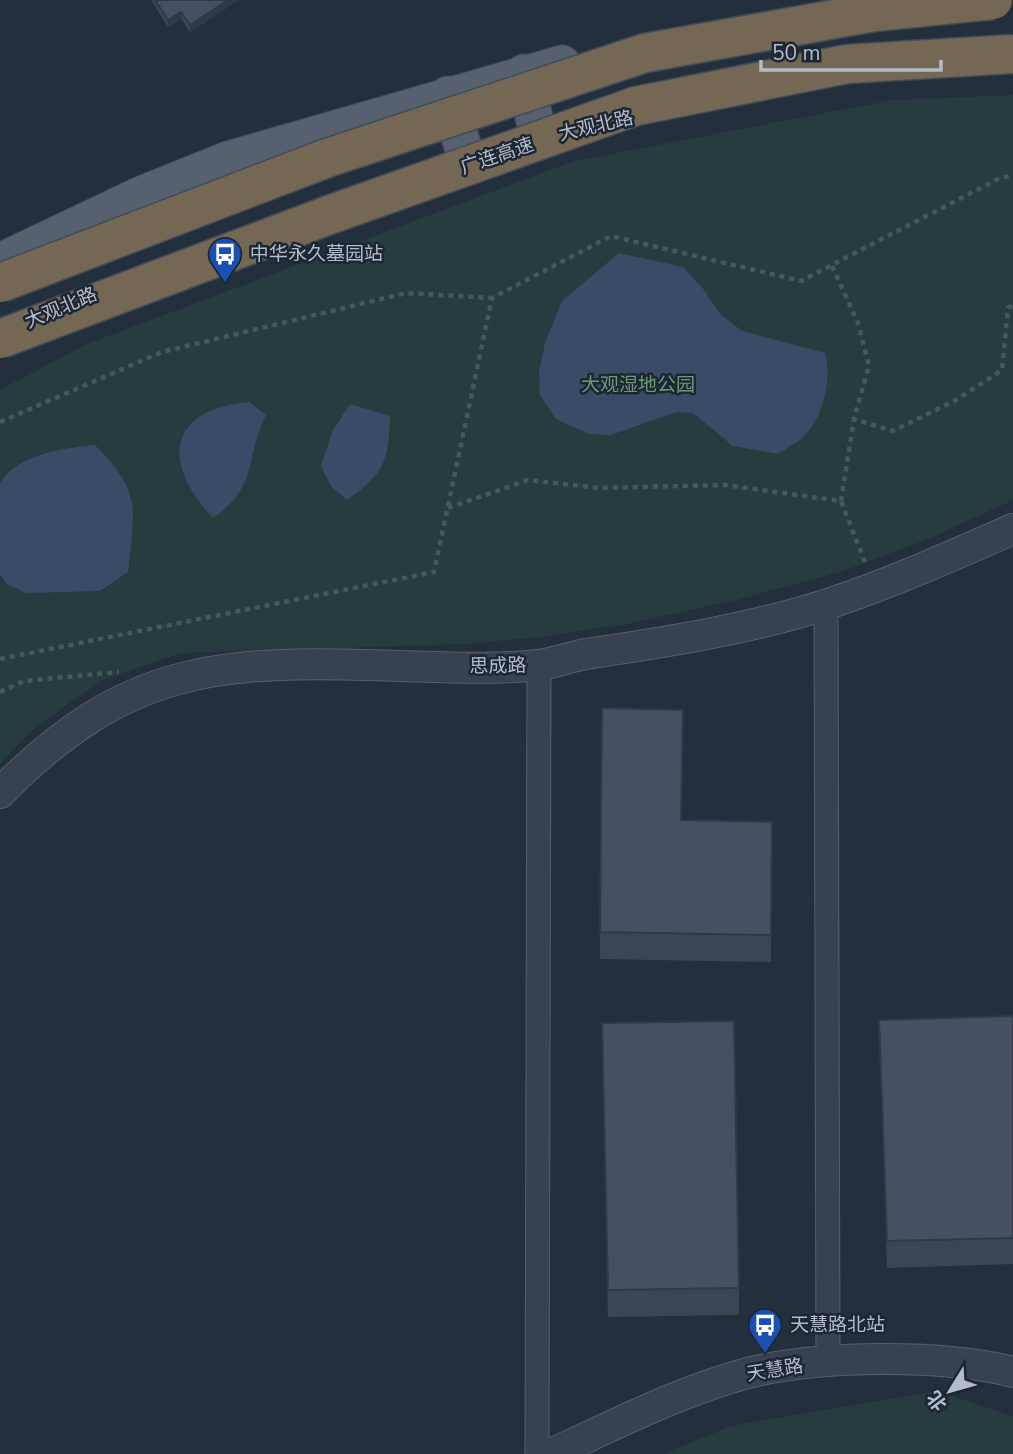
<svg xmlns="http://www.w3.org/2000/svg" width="1013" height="1454" viewBox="0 0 1013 1454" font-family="'Nunito Sans','Noto Sans SC',sans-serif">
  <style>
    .green { fill: #263c3f }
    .water { fill: #394c67 }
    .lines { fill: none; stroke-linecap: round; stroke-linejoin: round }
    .minor-casing { stroke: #565f6c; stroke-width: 25 }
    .tertiary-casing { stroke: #565f6c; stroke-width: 32 }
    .primary-casing { stroke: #414a57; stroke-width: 39 }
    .path { stroke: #44595c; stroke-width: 4.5; stroke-dasharray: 5 5; stroke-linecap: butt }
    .minor { stroke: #38414e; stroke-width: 23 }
    .tertiary { stroke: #38414e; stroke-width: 30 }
    .primary { stroke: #56606e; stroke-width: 37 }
    .motorway-bridge-casing { stroke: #434c59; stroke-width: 41; stroke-linecap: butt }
    .motorway-bridge { stroke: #746855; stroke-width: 38 }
    .wall { fill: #3b4654 }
    .shaded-wall { fill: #303945 }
    .building { fill: #455162; stroke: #303945; stroke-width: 2 }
    .labels { text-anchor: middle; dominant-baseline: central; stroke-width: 5; stroke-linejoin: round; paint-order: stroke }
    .street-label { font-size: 19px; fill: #b4bcc9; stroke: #1d2633 }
    .poi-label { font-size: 19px; fill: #b4bcc9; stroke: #1d2633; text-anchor: start }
    .park-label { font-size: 19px; fill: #6b9a76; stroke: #1d2633 }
  </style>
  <rect width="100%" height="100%" fill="#242f3e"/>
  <!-- green -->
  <path class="green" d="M1013,95V500L926,540L843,571L736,600L627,624L540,637L465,644L181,653L103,680L34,728L0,764V390L87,344L574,161L893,100Z
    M936,1391L1013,1416V1454H662L731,1426Z"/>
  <!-- water -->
  <path class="water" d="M619,253L683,267L704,290L720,314L742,331L825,353C832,377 824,416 805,435C798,443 786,448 778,454L733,446L693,413L676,412L611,435L589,434L556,419L540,395L539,372L545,343L562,301Z
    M249,402L266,415C244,460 259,486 213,518C161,463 167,409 249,402Z
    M350,404L390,416C388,463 385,473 347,500L331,486L321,466L333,430Z
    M95,445C143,493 134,510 128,572L100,591L26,593L7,584L0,574V484C16,454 64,448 95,445Z"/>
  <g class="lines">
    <defs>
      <path id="minor" d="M826,605L828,1362
        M537,1454L539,665"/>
      <path id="tertiary" d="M0,793C128,662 224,660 398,666C444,667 493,670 538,665C554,663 570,657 586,654C667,642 750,629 828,604C891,583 952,556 1013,529
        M551,1454C614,1425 680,1391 748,1373C819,1355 943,1354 1013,1372"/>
      <path id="primary" d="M524,73L539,139
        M448,95L466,158
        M0,262L141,195L228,160L562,64"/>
    </defs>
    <!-- minor casing -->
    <use href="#minor" class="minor-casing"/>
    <!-- tertiary casing -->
    <use href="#tertiary" class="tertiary-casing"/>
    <!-- primary casing -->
    <use href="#primary" class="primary-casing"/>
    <!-- path -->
    <path class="path" d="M832,266L858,323L869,366L854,419L893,431L956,400L1002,370L1008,308L1013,305
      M0,422L162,352L406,293L492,298
      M841,501L854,419
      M448,508L528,480L599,488L725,485L841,501L866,565
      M0,659L434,572L492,298L611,236L801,281L998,179L1013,175
      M0,692L24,681L119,672"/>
    <!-- minor -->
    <use href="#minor" class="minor"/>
    <!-- tertiary -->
    <use href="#tertiary" class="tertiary"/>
    <!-- primary -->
    <use href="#primary" class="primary"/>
    <defs>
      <path id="motorway-bridge" d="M0,283L327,158L645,53L874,12L993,0
        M0,339L329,215L636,106L847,64L1013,54"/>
    </defs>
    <!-- motorway-bridge casing -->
    <use href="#motorway-bridge" class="motorway-bridge-casing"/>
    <!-- motorway-bridge -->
    <use href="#motorway-bridge" class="motorway-bridge"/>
  </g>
  <!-- wall -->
  <path class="wall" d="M151,0H239L190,32L181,19L168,27Z
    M602,708L682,820L772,822L771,962L600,959Z
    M1013,1016V1264L887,1268L879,1020Z
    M602,1050L739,1288V1315L608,1317Z"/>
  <!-- shaded-wall -->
  <path class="shaded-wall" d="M228,0H239L190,32V25Z
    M181,12V19L168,27V20Z"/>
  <!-- building -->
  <path class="building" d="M155,0H228L190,25L181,12L168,20Z
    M602,708L683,710L681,820L772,822L771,935L600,932Z
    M1013,1016V1238L887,1241L879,1020Z
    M734,1021L739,1288L608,1290L602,1023Z"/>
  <!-- icons -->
  <defs>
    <symbol id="bus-pin" viewBox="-11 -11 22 30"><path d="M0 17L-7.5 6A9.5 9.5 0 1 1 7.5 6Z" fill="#1a4fb4" stroke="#1d2633"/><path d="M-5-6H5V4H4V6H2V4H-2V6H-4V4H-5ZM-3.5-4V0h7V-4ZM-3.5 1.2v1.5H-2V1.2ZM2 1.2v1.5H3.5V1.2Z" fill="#fff"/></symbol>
  </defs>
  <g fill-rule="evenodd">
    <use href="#bus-pin" x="206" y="235" width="38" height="52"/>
    <use href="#bus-pin" x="746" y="1306" width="38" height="52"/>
  </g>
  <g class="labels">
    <!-- street labels -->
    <g class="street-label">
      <text transform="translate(596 126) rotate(-13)">大观北路</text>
      <text transform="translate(497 156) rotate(-19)">广连高速</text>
      <text transform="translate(61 308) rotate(-23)">大观北路</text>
      <text transform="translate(498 666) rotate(-1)">思成路</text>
      <text transform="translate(775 1370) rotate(-9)">天慧路</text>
    </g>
    <!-- poi labels -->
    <g class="poi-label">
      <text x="250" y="254">中华永久墓园站</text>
      <text x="790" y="1325">天慧路北站</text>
    </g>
    <!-- park labels -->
    <g class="park-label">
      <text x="638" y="385">大观湿地公园</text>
    </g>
  </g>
  <!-- north arrow -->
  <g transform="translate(950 1391) rotate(233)" stroke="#1d2633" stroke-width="5" paint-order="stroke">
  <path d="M0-5L12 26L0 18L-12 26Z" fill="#b4bcc9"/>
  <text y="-10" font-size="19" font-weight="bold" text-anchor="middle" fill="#b4bcc9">北</text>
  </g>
  <!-- scale -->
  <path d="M761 60v10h180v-10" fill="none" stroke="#b4bcc9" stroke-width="3.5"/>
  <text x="772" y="60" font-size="21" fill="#b4bcc9" stroke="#1d2633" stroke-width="5" paint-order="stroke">50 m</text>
</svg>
